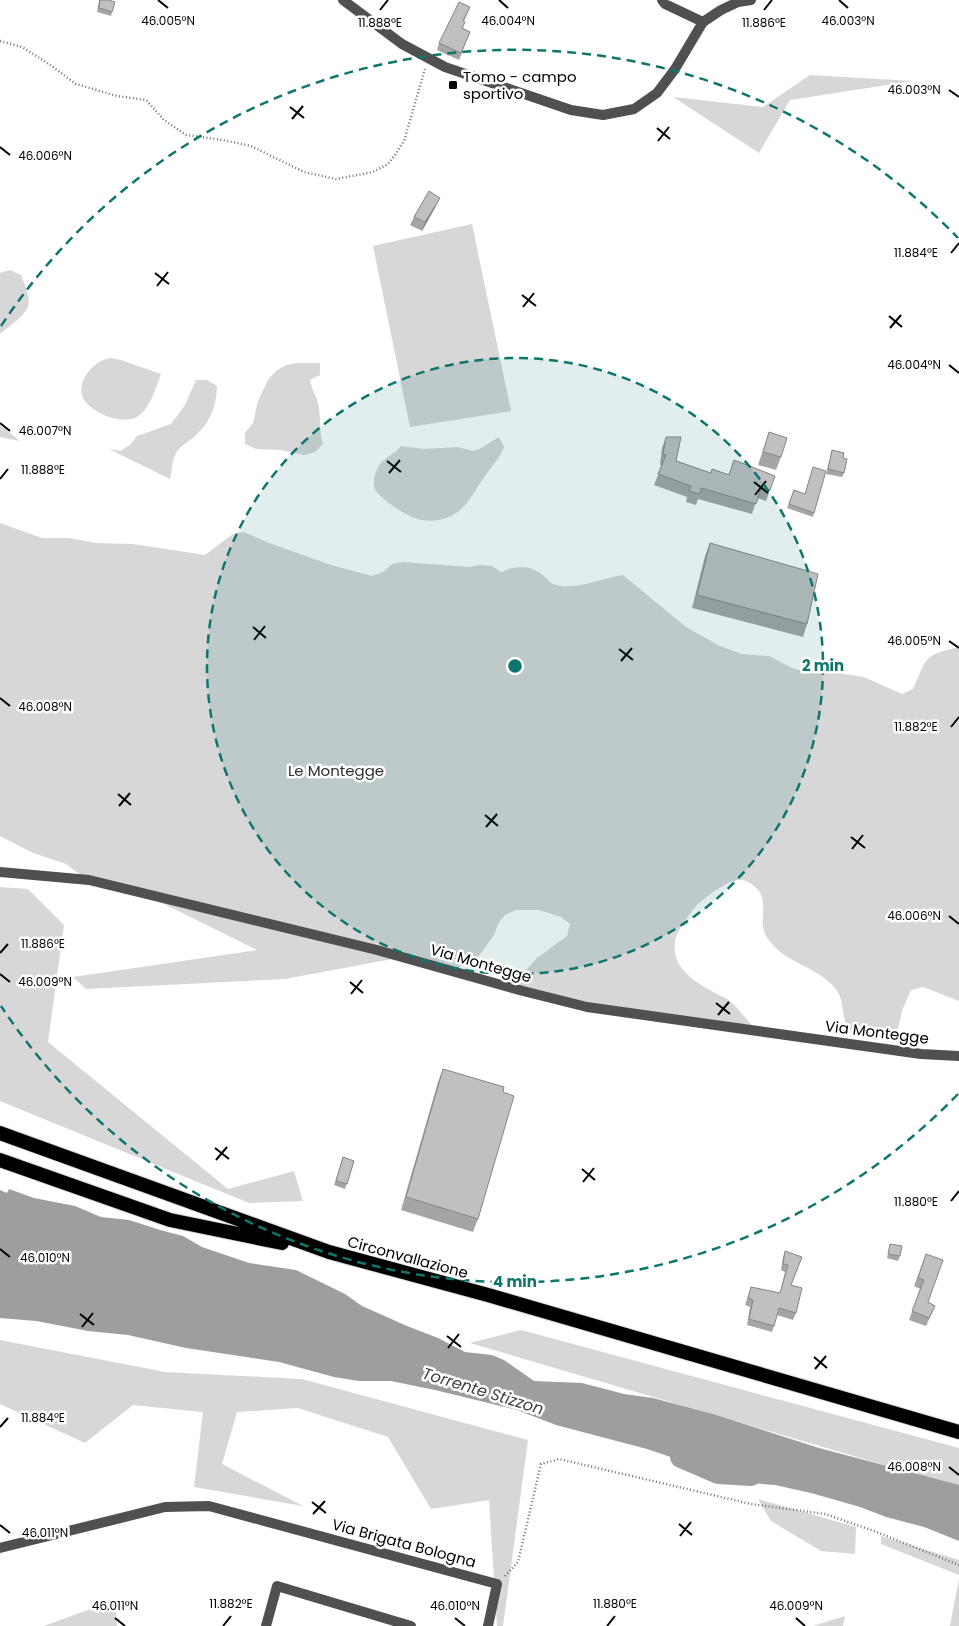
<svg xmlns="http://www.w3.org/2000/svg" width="959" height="1626" viewBox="0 0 959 1626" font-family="Poppins,sans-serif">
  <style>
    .green { fill: #d7d7d7 }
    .water { fill: #9e9e9e }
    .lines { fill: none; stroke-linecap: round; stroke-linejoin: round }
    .river { stroke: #9e9e9e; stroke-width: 22 }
    .trunk-casing { stroke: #dbdbdb; stroke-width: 16 }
    .path { stroke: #727272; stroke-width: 2.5; stroke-dasharray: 1 2.5; stroke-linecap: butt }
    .minor { stroke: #505050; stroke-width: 10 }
    .tertiary { stroke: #505050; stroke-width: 10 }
    .trunk { stroke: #000; stroke-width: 14 }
    .wall { fill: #a5a5a5 }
    .shaded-wall { fill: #868686 }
    .building { fill: #c0c0c0; stroke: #868686 }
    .ticks { fill: none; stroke: #000; stroke-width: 2 }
    .ring { fill: none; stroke: #0f766e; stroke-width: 2.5; stroke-dasharray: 9 6 }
    .poi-dot { fill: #000; stroke: #fff; stroke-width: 2 }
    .labels { text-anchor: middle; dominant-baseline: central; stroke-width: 5; stroke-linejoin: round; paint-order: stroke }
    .poi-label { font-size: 15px; fill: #000; stroke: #fff; text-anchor: start }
    .park-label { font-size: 15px; fill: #2e2e2e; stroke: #fff }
    .street-label { font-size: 15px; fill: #000; stroke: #fff }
    .water-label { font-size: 16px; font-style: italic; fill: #3f3f3f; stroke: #fff }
    .ticks-label { font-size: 12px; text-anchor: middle; fill: #000; stroke: #fff; stroke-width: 5; stroke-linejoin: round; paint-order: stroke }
    .centre { fill: #0f766e; stroke: #fff; stroke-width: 2.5 }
    .ring-label { font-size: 15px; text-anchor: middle; font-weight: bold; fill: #0f766e; stroke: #fff; stroke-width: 5; stroke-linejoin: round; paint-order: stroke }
  </style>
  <rect width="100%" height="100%" fill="#fff"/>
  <!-- green -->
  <path class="green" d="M810,75L913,81L790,100L759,153L673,97L763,107Z
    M472,224L511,411L410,427L373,246Z
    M10,270L21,275C24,284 31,297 28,306C26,315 7,328 0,334V273Z
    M110,358L121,360L161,374C156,387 150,409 137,417C123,425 94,414 85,401C75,388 87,369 99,362C102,360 107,359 110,358Z
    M297,363H320V375L310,380C311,388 316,395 318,403C321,416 319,433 323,444L315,452L304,455L281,450L256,449L245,444V433L253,423L258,401L268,380L276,371L286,365Z
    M196,380H207L217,386C217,402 211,421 199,432C192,440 182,444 176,453C172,460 172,471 170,479L109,449L120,451L130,445L137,436L171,424L185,405Z
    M0,425L20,441L0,437Z
    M499,437L504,447C499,460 490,468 483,479C473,493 467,508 451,516C441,521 428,522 417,519C407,516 382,500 376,491C372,485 374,476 377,469C382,458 393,456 401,446L424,449L458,447L473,451L479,449Z
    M0,523L42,538H69L96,543L133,544L205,555L233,534L244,532L269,543L331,565L372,576L383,572L392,564L403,562L469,567L480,565L492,566L501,572C517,565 531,564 545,577C550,583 553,585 561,586C581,588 603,578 623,575L686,627L720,646L742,654L769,656L792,668L803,671L838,673L864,677L902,694L913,689C928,658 921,656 959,647V1001L923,987L911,990L902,1011L896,1037C886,1038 863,1040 855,1035C838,1023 847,1002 835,988C816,965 782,963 766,936C757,920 771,900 755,887C752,884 746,880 742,880C730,878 706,897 697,905C690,913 680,927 676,937C674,944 674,953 677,960C682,973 698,984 710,990C716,994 723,996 730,1001C739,1009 747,1020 755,1029L509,989L537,958L567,936L570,924L561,917L539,910H516L505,915L498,924L494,935L478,957L468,963L444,973L392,959L285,979L86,989L73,977L257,950L126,885L85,878L66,864L33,853L0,836Z
    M0,887L28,889L64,925L48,1042L228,1189L294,1171L303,1201L249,1203L0,1101Z
    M521,1330L959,1448V1487L470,1343Z
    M0,1340L165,1372L302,1379L528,1440L503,1626H497L489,1500L431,1509L388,1437L298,1408L237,1412L222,1464L303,1506L194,1487L203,1412L133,1405L85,1443L0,1404Z
    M758,1499L856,1527L855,1554L821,1551L771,1521Z
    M881,1536L959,1560V1575L881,1544Z
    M959,1578V1626H950Z
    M115,1600L117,1626H44Z
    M845,1616L843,1626H813Z"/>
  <!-- water -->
  <path class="water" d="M9,1189L34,1198L75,1206L101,1217L129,1220L160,1230L183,1236L202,1247L249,1263L296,1270L345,1294L362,1306L407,1326L438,1338L465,1352L492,1355L504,1360L534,1381L582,1383L624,1394L653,1398L713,1414L819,1448L959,1485V1541L924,1527L886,1517L860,1507L811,1493L775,1485L762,1484L742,1481L647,1449L556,1425L517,1410L435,1390L391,1381H359L334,1377L279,1362L186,1348L128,1335L88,1331L36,1321L0,1318V1190L7,1193Z"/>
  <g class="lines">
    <!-- river -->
    <path class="river" d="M681,1457L718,1473L751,1475"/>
    <defs>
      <path id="trunk" d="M0,1133L329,1252L488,1295L959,1432
        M0,1160L170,1220L282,1243"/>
    </defs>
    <!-- trunk casing -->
    <use href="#trunk" class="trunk-casing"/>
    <!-- path -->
    <path class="path" d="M0,41L22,47L49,64L76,84L117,96L146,100L164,120L186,135L223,140L251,146L304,172L336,179L373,172L388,164L395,155L404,141L425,69
      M505,1576L518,1562L541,1464L559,1459L751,1504L825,1514L874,1531L959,1565"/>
    <!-- minor -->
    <path class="minor" d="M662,0L665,4L703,22
      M0,1548L165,1507L209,1506L497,1584L488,1626
      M266,1626L277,1586L411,1626"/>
    <!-- tertiary -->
    <path class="tertiary" d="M343,0L402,44L445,67L571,110L603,115L634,109L657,93L675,69L703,22L721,10L738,2L751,0
      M0,872L89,880L377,950L523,991L587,1007L921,1054L959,1056"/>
    <!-- trunk -->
    <use href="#trunk" class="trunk"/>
  </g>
  <!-- wall -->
  <path class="wall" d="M99,0H109L112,12L111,16L97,12Z
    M470,7L464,21L463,28L470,32L459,60L437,50L439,43Z
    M436,206L422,231L410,225L414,217Z
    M769,432L781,457L776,470L758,465Z
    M666,437L676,461L710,473L729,474L734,460L775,476L766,501L757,498L752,514L698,499L696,505L686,502L687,497L654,485L662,465H660L662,448Z
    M832,450L843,458L844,473L842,477L826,474Z
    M794,490L814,513L813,517L787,508Z
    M710,543L807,624L803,637L692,608L705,556Z
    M443,1069L503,1092L478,1219L473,1232L401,1210L438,1082Z
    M343,1157L354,1161L345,1189L334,1185Z
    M890,1244L900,1256L898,1261L887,1258Z
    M785,1251L796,1313L793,1320L777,1315L772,1332L747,1325L750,1307L745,1305L751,1287L780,1293L785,1272L781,1270L783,1257Z
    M926,1254L928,1302L935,1306L926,1326L909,1320L920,1289L914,1286Z"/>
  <!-- shaded-wall -->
  <path class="shaded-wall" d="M440,198L436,206L422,231L425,222Z"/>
  <!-- building -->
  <path class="building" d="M100,0H109L115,2L112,12L99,8Z
    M459,2L470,7L463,21L465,22L462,28L470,32L461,53L439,43Z
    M429,191L440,198L425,222L414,217Z
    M769,432L787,438L781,457L763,452Z
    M666,437H681L676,461L711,473L712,469L729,475L734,460L775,476L770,490L761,487L756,504L701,488L700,494L689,491L691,486L658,474L666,455L663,454Z
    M832,450L844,453L843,458L847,459L844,473L828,469Z
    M813,467L826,471L814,513L789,504L794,490L805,494Z
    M710,543L818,574L807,624L697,595Z
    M443,1069L504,1087L503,1092L514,1096L478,1219L406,1197Z
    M343,1157L354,1161L347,1184L336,1181Z
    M890,1244L902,1246L900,1256L888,1254Z
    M785,1251L802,1257L791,1285L802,1288L796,1313L779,1308L774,1326L749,1319L753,1300L748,1298L751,1287L780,1293L788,1265L783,1264Z
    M926,1254L943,1260L928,1302L935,1306L929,1318L912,1311L924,1280L918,1278Z"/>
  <!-- ticks -->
  <path class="ticks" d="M158,0L168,8M499,0L508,8M839,0L848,8M380,10L388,0M764,10L772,0M949,90L959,97M290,107L304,118M292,119L303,106M657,128L670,139M658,141L669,127M0,147L10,155M951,253L959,243M155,273L169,284M157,286L168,272M522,295L536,306M523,307L534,293M889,316L902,327M890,328L901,315M949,365L959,373M0,423L10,431M387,461L401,472M389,473L400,460M0,479L8,469M754,482L768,493M755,495L766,481M253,627L266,638M254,640L265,626M949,641L959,648M619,649L633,660M621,661L632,648M0,698L10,706M951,727L959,717M118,794L131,805M119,806L130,793M485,815L498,826M486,827L497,814M851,837L865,848M852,849L863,835M949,916L959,924M0,953L8,944M0,974L10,982M350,982L363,993M351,994L362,980M716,1003L730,1014M718,1015L729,1002M215,1148L229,1159M216,1160L227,1147M582,1169L595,1180M583,1182L594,1168M951,1201L959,1191M0,1249L10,1257M80,1314L94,1325M82,1327L93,1313M447,1336L461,1347M448,1348L459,1334M814,1357L827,1368M815,1369L826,1356M0,1427L8,1418M949,1467L959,1475M312,1502L326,1513M313,1514L325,1501M679,1524L692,1535M0,1525L10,1533M680,1536L691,1522M115,1618L125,1626M455,1618L465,1626M796,1618L805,1626M223,1626L231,1616M607,1626L615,1616"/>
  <!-- distance rings -->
  <circle cx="515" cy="666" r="308" fill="#0f766e" fill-opacity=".12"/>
  <g class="ring">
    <circle cx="515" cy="666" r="308"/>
    <path d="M958 1094A616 616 0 0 1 1 1006M1 326A616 616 0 0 1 958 238"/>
  </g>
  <!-- markers -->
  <rect class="poi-dot" x="448" y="80" width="10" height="10" rx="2.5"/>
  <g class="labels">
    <!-- poi labels -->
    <g class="poi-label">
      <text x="463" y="76">Tomo - campo<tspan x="463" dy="17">sportivo</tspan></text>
    </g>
    <!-- park labels -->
    <g class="park-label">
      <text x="336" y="770">Le Montegge</text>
    </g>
    <!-- street labels -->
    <g class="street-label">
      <text transform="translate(481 963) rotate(16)">Via Montegge</text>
      <text transform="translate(877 1032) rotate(7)">Via Montegge</text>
      <text transform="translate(408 1257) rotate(15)">Circonvallazione</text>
      <text transform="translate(404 1543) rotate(15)">Via Brigata Bologna</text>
    </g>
    <!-- water labels -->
    <g class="water-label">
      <text transform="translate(483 1391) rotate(17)">Torrente Stizzon</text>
    </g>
  </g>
  <g class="ticks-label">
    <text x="168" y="25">46.005°N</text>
    <text x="508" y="25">46.004°N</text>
    <text x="848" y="25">46.003°N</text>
    <text x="380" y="27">11.888°E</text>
    <text x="764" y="27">11.886°E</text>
    <text x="914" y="94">46.003°N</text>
    <text x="45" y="160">46.006°N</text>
    <text x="916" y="257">11.884°E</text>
    <text x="914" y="369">46.004°N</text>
    <text x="45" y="435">46.007°N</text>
    <text x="43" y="474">11.888°E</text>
    <text x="914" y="645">46.005°N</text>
    <text x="45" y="711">46.008°N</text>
    <text x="916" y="731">11.882°E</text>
    <text x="914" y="920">46.006°N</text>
    <text x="43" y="948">11.886°E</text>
    <text x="45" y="986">46.009°N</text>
    <text x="916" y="1206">11.880°E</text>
    <text x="45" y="1262">46.010°N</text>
    <text x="43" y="1422">11.884°E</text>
    <text x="914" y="1471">46.008°N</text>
    <text x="45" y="1537">46.011°N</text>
    <text x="231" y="1608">11.882°E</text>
    <text x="615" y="1608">11.880°E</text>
    <text x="115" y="1610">46.011°N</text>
    <text x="455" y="1610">46.010°N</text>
    <text x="796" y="1610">46.009°N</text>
  </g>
  <circle cx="515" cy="666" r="8" class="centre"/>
  <g class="ring-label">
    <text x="823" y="671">2 min</text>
    <text x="515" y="1287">4 min</text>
  </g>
</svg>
